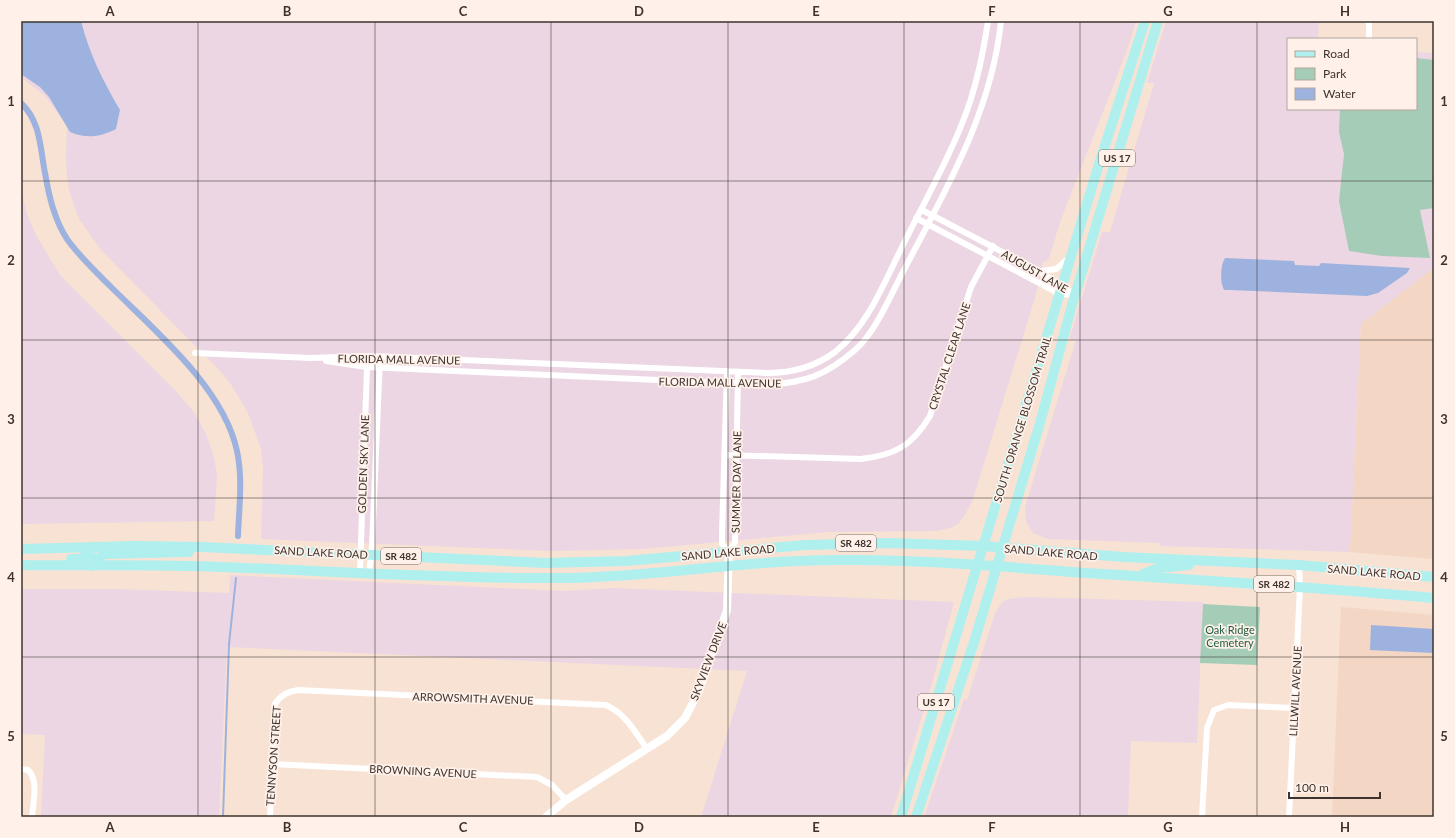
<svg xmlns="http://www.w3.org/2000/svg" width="1455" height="838" viewBox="0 0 1455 838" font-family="Lato,sans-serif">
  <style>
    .commercial { fill: #ecd6e3 }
    .built { fill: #f3d6c4 }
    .green { fill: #a4ccb6 }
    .water { fill: #9db2de }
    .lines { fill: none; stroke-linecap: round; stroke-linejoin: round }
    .stream { stroke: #9db2de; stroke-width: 2 }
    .canal { stroke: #9db2de; stroke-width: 6 }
    .minor { stroke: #fff; stroke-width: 6 }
    .tertiary { stroke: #fff; stroke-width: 8 }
    .primary { stroke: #aff0ef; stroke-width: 10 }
    .grid { fill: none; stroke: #3d342f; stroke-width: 1; stroke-opacity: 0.55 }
    .labels { text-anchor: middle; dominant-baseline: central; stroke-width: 3.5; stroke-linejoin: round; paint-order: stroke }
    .shield { fill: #fff1e9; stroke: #776d67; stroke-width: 1 }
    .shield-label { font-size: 10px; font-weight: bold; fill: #3d342f }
    .street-label { font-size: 11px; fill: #3d342f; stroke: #fff1e9 }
    .park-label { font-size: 11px; fill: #1f5b40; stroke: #fff1e9 }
    .neatline { fill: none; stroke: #3d342f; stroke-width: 1.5 }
    .grid-label { font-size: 13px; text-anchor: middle; font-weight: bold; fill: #3d342f }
  </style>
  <rect width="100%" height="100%" fill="#f8e2d4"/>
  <!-- commercial -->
  <path class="commercial" d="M21,21H1136L1129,45L1060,222L1049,259L1043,262L1037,291L973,499L965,515L960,522L953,527L937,531L829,532L642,549L552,551L261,539L263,468L261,449L248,413L232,386L221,372L101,250L79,219L70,194L67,178L66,158L67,126L45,96L21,77Z
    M1166,21H1319L1318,39H1288V109H1416V52L1434,53V268L1361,324L1350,552L1160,546V543L1048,539L1033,533L1026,522L1025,507L1076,340H1069L1102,232H1110L1154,83H1147Z
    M21,189L27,214L36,235L60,275L175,390L194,412L206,434L214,457L217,476L214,521L21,524Z
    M230,575L564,591L613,588L954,602L931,687L891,817H701L747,671L227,647L219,817H41L45,735L21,734V589H116L229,593Z
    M1024,597L1203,602L1197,743L1131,741L1128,817H924L964,699L967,700L995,613L1003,601L1009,599Z"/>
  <!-- built -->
  <path class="built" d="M1434,268V559L1350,552L1361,324Z
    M1341,607L1434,615V817H1332Z"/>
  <!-- green -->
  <path class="green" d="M1416,58L1434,60V208L1420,210L1430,258L1382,256L1349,251L1339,201L1344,154L1339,132L1340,109H1416Z
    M1203,604L1260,607L1257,665L1200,663Z"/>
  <!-- water -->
  <path class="water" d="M21,21H81C89,53 103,81 120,110L116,129C100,137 87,139 70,132L49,97L40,87L21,74Z
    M1225,258L1294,261L1295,265L1319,266L1321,263L1410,268L1407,273L1378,293L1367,296L1230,290H1224C1220,282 1220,266 1225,258Z
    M1371,625L1434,629V653L1370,650Z"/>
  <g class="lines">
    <!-- stream -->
    <path class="stream" d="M223,817L229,644L236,578"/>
    <!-- canal -->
    <path class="canal" d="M21,103C41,122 40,148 45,173C49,196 54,219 67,239C79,256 95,271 110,286C154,330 224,388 237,451C243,479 239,508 238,536"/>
    <!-- minor -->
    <path class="minor" d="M1369,39V21
      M922,210L1037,270L1076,295
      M916,218L1060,294L1076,295
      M1041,271L1056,269L1069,258
      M195,353L310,358L370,356L767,373C792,373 815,367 835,352C869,325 885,280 904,243C924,202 947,163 963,121C976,89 983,55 988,21
      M326,361L367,367L768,385C806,382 825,376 855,350C876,332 891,294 904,270C945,191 992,112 1001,21
      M727,371L722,533V544L729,552L735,542L738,372
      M724,455L861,459C895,455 912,446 930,416L971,287L993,246
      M360,572L367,367L370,356
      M369,573L372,547L380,357
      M272,764L537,777L552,785L566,800
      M21,769L28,770C39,780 33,803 32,817
      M270,817L275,704C281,695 287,692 298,690L606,705C626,714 635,732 647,749
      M1202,817L1207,728L1214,710L1228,705L1294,708
      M1289,817L1300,586L1299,565"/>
    <!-- tertiary -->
    <path class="tertiary" d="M546,817L566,800L667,736L685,718L699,691L727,610L729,552"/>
    <!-- primary -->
    <path class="primary" d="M21,549L134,546L202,547L545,563L626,561L805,545L888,543L984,546L1124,557L1299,565L1434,577
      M71,559C83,559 87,558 93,547
      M21,565C87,566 154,564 220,567C329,571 438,578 547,578C644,579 741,560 838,560C921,559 1004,567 1086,573C1202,580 1318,587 1434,598
      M92,566L96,559L105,554L189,552
      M1143,574L1159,568L1189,565
      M901,817L1099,164L1145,21
      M916,817L975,639L1040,423L1072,305L1158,21"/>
  </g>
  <!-- grid -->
  <path class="grid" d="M198,21V817M375,21V817M551,21V817M728,21V817M904,21V817M1080,21V817M1257,21V817M21,181H1434M21,340H1434M21,498H1434M21,657H1434"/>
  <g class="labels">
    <!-- shield labels -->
    <g class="shield">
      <rect x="1099" y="150" width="36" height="16" rx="3"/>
      <rect x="836" y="535" width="40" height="16" rx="3"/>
      <rect x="381" y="548" width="40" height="16" rx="3"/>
      <rect x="1254" y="576" width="40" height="16" rx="3"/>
      <rect x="918" y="694" width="36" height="16" rx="3"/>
    </g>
    <g class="shield-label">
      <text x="1117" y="158">US 17</text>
      <text x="856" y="543">SR 482</text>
      <text x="401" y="556">SR 482</text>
      <text x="1274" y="584">SR 482</text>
      <text x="936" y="702">US 17</text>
    </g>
    <!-- street labels -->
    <g class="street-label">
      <text transform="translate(1035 271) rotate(30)">AUGUST LANE</text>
      <text transform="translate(949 356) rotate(-72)">CRYSTAL CLEAR LANE</text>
      <text transform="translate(399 359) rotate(1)">FLORIDA MALL AVENUE</text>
      <text transform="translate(720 382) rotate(1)">FLORIDA MALL AVENUE</text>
      <text transform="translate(1022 419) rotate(-73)">SOUTH ORANGE BLOSSOM TRAIL</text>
      <text transform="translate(363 464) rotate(-88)">GOLDEN SKY LANE</text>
      <text transform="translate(736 482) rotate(-89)">SUMMER DAY LANE</text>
      <text transform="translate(321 552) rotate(3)">SAND LAKE ROAD</text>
      <text transform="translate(728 552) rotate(-5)">SAND LAKE ROAD</text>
      <text transform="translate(1051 552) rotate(5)">SAND LAKE ROAD</text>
      <text transform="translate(1374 572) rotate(5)">SAND LAKE ROAD</text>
      <text transform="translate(708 661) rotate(-69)">SKYVIEW DRIVE</text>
      <text transform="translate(1295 691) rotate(-87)">LILLWILL AVENUE</text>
      <text transform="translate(473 698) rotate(2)">ARROWSMITH AVENUE</text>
      <text transform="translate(273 756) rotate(-86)">TENNYSON STREET</text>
      <text transform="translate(423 771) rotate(3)">BROWNING AVENUE</text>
    </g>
    <!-- park labels -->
    <g class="park-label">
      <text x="1230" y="629">Oak Ridge<tspan x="1230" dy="13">Cemetery</tspan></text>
    </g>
  </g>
  <!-- border -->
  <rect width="1455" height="838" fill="none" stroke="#fff1e9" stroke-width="44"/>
  <!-- legend -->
  <rect x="1287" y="38" width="130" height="72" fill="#fff1e9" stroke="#b1a59f"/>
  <rect x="1295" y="51" width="20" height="6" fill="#aff0ef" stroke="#b1a59f"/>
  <text x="1323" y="58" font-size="12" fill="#3d342f">Road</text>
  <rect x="1295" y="68" width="20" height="12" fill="#a4ccb6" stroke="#b1a59f"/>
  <text x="1323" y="78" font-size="12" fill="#3d342f">Park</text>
  <rect x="1295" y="88" width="20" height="12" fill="#9db2de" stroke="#b1a59f"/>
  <text x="1323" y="98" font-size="12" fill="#3d342f">Water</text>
  <!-- scale -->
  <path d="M1289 792v6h91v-6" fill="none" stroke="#3d342f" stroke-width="2"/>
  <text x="1295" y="792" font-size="12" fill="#3d342f" stroke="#fff1e9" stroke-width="3" paint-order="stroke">100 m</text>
  <rect x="22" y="22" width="1411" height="794" class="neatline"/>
  <g class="grid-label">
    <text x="110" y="16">A</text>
    <text x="287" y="16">B</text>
    <text x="463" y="16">C</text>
    <text x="639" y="16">D</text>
    <text x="816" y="16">E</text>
    <text x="992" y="16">F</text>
    <text x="1168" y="16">G</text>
    <text x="1345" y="16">H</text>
    <text x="11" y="106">1</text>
    <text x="1444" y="106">1</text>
    <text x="11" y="265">2</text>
    <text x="1444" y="265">2</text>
    <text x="11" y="424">3</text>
    <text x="1444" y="424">3</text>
    <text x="11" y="582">4</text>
    <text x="1444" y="582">4</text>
    <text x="11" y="741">5</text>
    <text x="1444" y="741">5</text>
    <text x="110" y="832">A</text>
    <text x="287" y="832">B</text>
    <text x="463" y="832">C</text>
    <text x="639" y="832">D</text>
    <text x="816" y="832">E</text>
    <text x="992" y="832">F</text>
    <text x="1168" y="832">G</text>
    <text x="1345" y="832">H</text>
  </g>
</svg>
